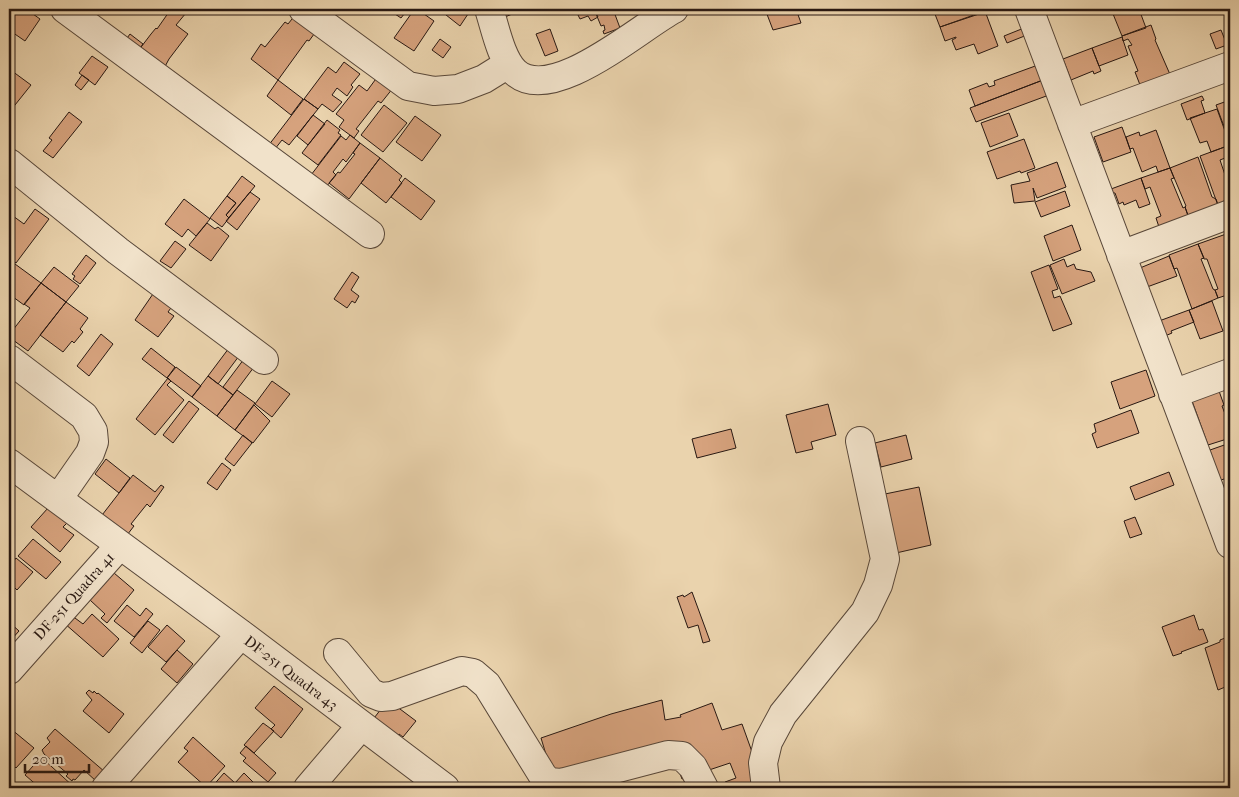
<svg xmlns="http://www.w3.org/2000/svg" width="1239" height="797" viewBox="0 0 1239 797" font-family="'IM FELL French Canon',serif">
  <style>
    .building { fill: #d6a27d; stroke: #281812 }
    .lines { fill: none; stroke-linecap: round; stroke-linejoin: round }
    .minor-casing { stroke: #584739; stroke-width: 30 }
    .minor { stroke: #f1e2ca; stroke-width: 28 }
    .labels { text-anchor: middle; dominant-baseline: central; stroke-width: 4; stroke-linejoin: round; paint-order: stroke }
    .street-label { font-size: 15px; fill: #281812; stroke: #f1e2ca }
  </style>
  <rect width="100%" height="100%" fill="#ead3ad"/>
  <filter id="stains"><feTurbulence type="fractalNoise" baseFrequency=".004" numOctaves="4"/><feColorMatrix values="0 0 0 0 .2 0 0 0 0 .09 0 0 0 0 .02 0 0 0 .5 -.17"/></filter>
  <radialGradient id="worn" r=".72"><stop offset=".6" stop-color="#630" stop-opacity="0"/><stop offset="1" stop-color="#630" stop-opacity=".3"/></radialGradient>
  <!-- building -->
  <path class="building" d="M12,9H26L40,19L25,41L9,30V13Z
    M171,9H180L186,13L176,25L188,34L169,59L161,74L135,55L151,34L156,28L157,29Z
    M398,9H408L401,18L395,14Z
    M408,9H417L434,21L414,51L394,38L411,14L407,11Z
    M442,9H461L468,14L460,26L441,11Z
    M501,9H524L505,17Z
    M575,9H594L598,17L591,21L588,16L580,19Z
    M594,9H613L620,28L604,34L603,31L605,30L604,25L601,26Z
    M765,9H796L801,23L773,30Z
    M933,9H984L985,12L940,27Z
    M1111,9H1139L1146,28L1122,36Z
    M985,11L998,46L978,54L974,44L956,50L952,40L956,38V37L945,41L940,27Z
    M296,14L317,30L309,41L307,40L278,80L251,59L261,44L265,47L285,22L288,24Z
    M1151,25L1156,39L1155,40L1172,79L1142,90L1135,72L1138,71L1128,46L1132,45L1128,39L1123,41L1122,36Z
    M1024,28L1027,35L1007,43L1004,36Z
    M550,29L558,51L545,56L536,34Z
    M1221,30L1227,45L1216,49L1210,34Z
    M130,34L143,44L135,55L122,45Z
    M1122,37L1128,55L1099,66L1092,48Z
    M440,39L451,47L443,58L432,50Z
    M1092,48L1101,71L1094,74L1093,71L1071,80L1063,59Z
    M92,56L108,67L95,85L79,73Z
    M344,62L360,74L351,85L353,87L347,96L337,88L332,95L342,102L333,112L322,104L318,109L304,99L328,67L336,73Z
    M1038,65L1043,80L975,106L969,90L987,83L989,87L995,85L994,81Z
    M12,71L31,85L11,110L9,108V76Z
    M82,75L89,80L81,90L75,85Z
    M378,76L393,88L381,103L378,101L356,129L359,131L354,138L339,127L344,120L336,114L359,85L367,91Z
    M278,80L303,99L291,115L267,96Z
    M1043,80L1049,95L976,122L970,108Z
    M1202,96L1204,100L1201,101L1205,113L1187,120L1181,104Z
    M304,99L318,109L289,145L282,140L271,154L265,150Z
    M1230,100V136L1228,137L1216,105Z
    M384,105L407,123L383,152L361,135Z
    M1217,109L1230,145L1211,152L1207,141L1200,143L1190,118Z
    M69,112L82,122L53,158L43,151L52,140L49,138Z
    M1009,113L1018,136L990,147L981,123Z
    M313,115L325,124L308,145L297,136Z
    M415,116L441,135L422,161L396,142Z
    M327,120L340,130L338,133L341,135L318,165L302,153Z
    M1122,127L1131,152L1103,162L1094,137Z
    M1156,130L1170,168L1158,172L1156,166L1142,172L1133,148L1130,149L1126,137L1139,132L1140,136Z
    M350,135L360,143L346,162L343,159L333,172L336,175L326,187L311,175L341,136L346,140Z
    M1024,139L1035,168L1021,173L1020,171L997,179L987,152Z
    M360,143L380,158L349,199L329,183L338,172L340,173L355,154L353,153Z
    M1230,145V156L1220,160L1230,190V207L1220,211L1200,156Z
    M1198,157L1212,197L1216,199L1220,210L1190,222L1185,207L1186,206L1170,168Z
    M380,158L402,176L399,180L402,183L386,203L361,183Z
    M1057,162L1066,187L1037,198L1033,188L1035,201L1014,203L1011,185L1030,181L1027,173Z
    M1170,168L1174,178L1171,179L1183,208L1185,207L1191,223L1161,233L1156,218L1161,216L1150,187L1145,189L1141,178Z
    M242,176L255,186L229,218L226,215L236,203L227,196Z
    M405,178L435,201L421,220L391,197Z
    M1141,178L1150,204L1139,208L1136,200L1124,205L1123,202L1119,204L1115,193H1113L1111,189Z
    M1065,191L1070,206L1041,217L1035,202Z
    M250,192L260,199L237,230L226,221Z
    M227,196L236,203L226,215L229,218L222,227L210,218Z
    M184,199L210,219L196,236L188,229L182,237L165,224Z
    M35,209L49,219L16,263L9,257V221L13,216L24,224Z
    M207,223L215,229L218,227L229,236L211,261L189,245Z
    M1072,225L1081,250L1053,261L1044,236Z
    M1229,233L1230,237V294L1218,298L1215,290L1218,289L1207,259H1204L1198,244Z
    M175,241L186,249L171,268L160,261Z
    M1198,244L1204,258L1201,259L1213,289L1215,290L1218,298L1192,309L1177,268L1174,269L1169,255Z
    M86,255L96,263L80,284L73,279L75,276L72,274Z
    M1169,256L1177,276L1147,287L1140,268Z
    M1064,259L1067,267L1074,264L1076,269L1091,272L1095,281L1062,294L1050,265Z
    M15,264L41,283L24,305L9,294V272Z
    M1049,265L1058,289L1052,291L1054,298L1060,296L1072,324L1053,331L1031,272Z
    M54,267L79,286L66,302L41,283Z
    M352,272L359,277L351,290L359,296L355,303L352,301L347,308L334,299Z
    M41,283L66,302L28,351L9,337V335L30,308L24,304Z
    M155,291L173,305L168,312L174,316L158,337L135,320Z
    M1212,301L1223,331L1200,339L1189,310Z
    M66,302L88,318L80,329L83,332L74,343L72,341L63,352L40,335Z
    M1189,310L1194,322L1171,331L1172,333L1165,336L1159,321Z
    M101,334L113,344L89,376L77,366Z
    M151,348L175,367L167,378L142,359Z
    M229,348L239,356L218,384L208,376Z
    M244,359L254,367L233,395L223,387Z
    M176,367L201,386L192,397L167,378Z
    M1146,370L1155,396L1120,409L1111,382Z
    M208,376L233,395L217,416L192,397Z
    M168,378L171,381L167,385L184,400L155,435L136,419Z
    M272,381L290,394L272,417L255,404Z
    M237,390L255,403L235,430L217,416Z
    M1219,391L1224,405L1222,406L1230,427V438L1208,445L1192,401Z
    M189,401L199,409L173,443L163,435Z
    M828,404L836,435L811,442L813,449L796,453L786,415Z
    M254,405L270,421L253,443L235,430Z
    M1131,410L1139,433L1097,448L1092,434L1096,432L1094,424Z
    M731,429L736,448L697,458L692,439Z
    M243,435L252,443L234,466L225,459Z
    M906,435L912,459L881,467L875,443Z
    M1230,443V477L1218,481L1210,450Z
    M106,459L130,478L119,493L95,474Z
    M222,463L231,470L217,490L207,483Z
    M1169,472L1174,485L1135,500L1130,487Z
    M133,475L155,492L161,485L164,487L150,507L147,504L131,524L134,526L124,539L99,519Z
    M919,487L931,545L896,553L885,494Z
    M48,508L67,523L63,527L74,535L60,552L31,527Z
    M1135,517L1142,534L1130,538L1124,521Z
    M33,539L61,562L46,579L18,556Z
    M16,558L33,572L17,590L9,582V567Z
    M114,573L134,590L107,623L101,618L105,614L90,600Z
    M692,592L710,641L703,643L698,625L688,628L677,597L683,595L684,597Z
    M127,605L140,616L146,608L153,614L134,637L114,621Z
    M92,614L119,639L103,657L64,623L71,615L83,624Z
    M1194,615L1199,630L1203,629L1208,642L1181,652L1182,653L1173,656L1162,627Z
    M148,621L160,630L142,653L130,643Z
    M9,622L19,631L10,641L9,640Z
    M167,625L185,641L166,662L148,647Z
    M1230,636V685L1218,690L1205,648L1220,642V640Z
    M177,650L193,664L177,683L161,669Z
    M274,686L303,709L281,738L271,729L275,725L255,708Z
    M89,690L93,693L94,691L97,694L98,693L124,714L109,733L83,711L92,700L86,693Z
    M388,700L416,721L403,737L399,734L394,740L371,722Z
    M662,700L665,720L681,717L680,715L712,703L722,730L742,724L765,788H727L725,782L736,778L730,763L682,779L669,744L551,771L541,738L611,714Z
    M263,723L274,731L254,753L244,745Z
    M11,729L34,748L16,768L9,761V732Z
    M55,729L105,772L96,781L84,770L75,780L73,779L72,781L66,776L68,774L44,754L42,750L50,742L47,738Z
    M193,737L225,766L206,787L178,762L188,751L184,748Z
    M246,746L276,773L268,782L243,761L246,758L240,753Z
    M41,757L74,787V788H40L25,775Z
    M224,773L235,783L244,773L259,788H211Z"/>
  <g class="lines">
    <defs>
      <path id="minor" d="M65,9L370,234
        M303,9L408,86L434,91L458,89L484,79L508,64
        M489,9C495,27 501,59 515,72C552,106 641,26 674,9
        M1029,9L1230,544
        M1072,124L1230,66
        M9,163L118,251L264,360
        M1121,255L1230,214
        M9,359L84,416L93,431L94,442L90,453L58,499
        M1173,394L1230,373
        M9,463L241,634L445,788
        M338,653L371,693L381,697L392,696L462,671L473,673L487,685L543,776L549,782L561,783L668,755L682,756L693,767L704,788
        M9,670L120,545
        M106,788L241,634
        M308,788L361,726
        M766,788L763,763L768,742L783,714L865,612L878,585L885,559L860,441"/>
    </defs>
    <!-- minor casing -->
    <use href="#minor" class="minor-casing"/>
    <!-- minor -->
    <use href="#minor" class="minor"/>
  </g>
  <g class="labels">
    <!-- street labels -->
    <g class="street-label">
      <text transform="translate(74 596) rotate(-48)">DF-251 Quadra 41</text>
      <text transform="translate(291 673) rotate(37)">DF-251 Quadra 43</text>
    </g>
  </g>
  <!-- margin -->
  <rect width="1239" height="797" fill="none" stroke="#ead3ad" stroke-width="30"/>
  <rect x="10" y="10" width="1219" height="777" fill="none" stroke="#281812" stroke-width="2.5"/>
  <rect x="15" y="15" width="1209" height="767" fill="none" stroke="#281812"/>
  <!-- scale -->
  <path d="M25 764v8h64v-8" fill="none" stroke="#281812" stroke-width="2.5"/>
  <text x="32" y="764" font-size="15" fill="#281812" stroke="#f1e2ca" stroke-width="4" paint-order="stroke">20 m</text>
  <rect width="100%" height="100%" filter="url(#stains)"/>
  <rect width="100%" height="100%" fill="url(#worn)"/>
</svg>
